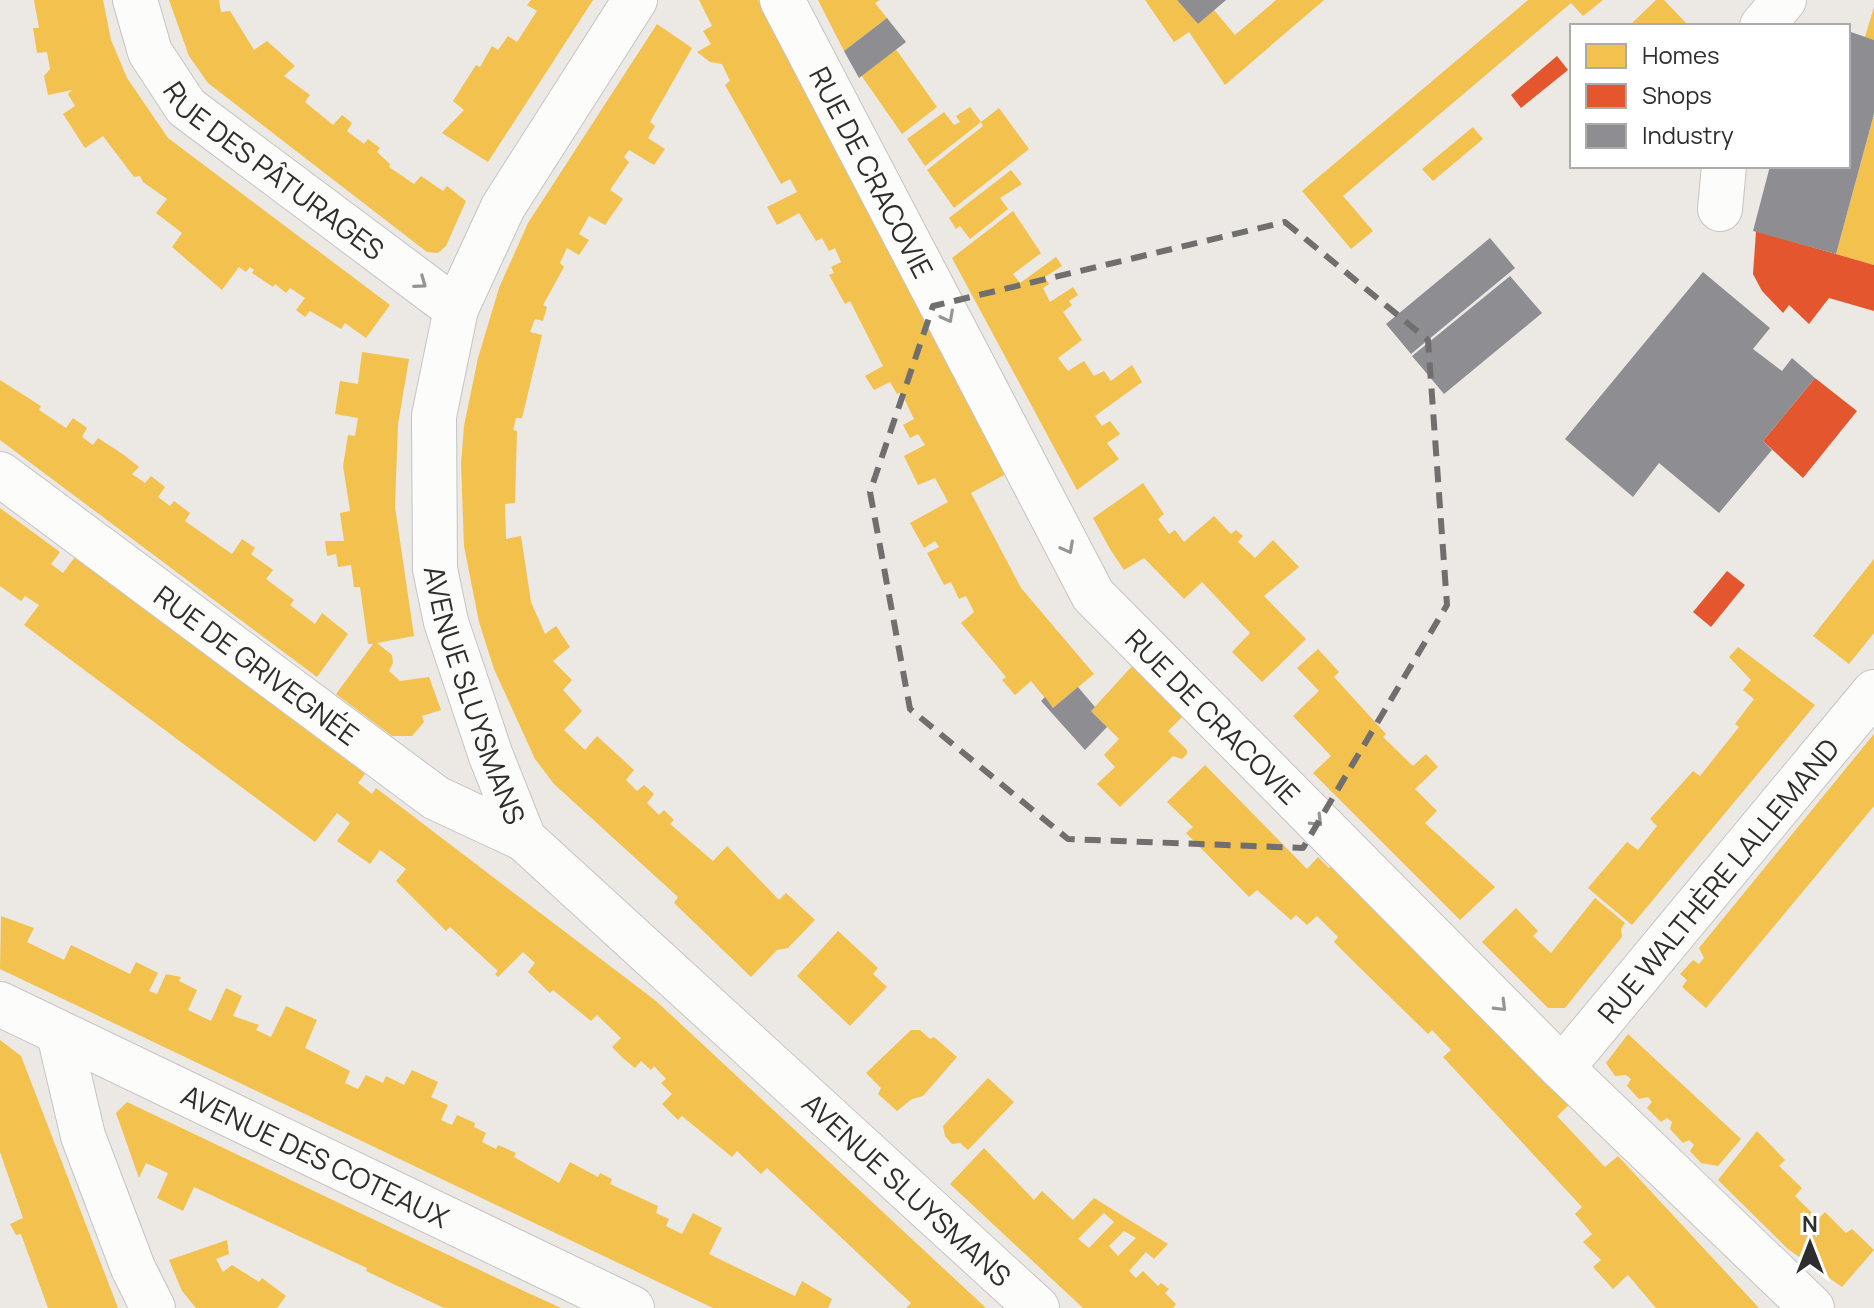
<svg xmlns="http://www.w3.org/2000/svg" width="1874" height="1308" viewBox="0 0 1874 1308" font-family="Manrope,sans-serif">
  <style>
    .homes { fill: #f2c14e; fill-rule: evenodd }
    .shops { fill: #e4572e }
    .industry { fill: #8d8d92 }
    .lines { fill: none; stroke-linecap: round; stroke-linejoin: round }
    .minor-casing { stroke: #c5c4c5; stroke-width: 46 }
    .minor { stroke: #fcfcfb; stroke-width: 44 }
    .oneway { stroke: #959594 }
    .marked { fill: none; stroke: #706f6e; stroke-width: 6; stroke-dasharray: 16 10; stroke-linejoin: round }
    .labels { text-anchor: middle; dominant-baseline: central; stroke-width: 8; stroke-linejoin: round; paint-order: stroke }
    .street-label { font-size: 28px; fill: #2e2e2e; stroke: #fff }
  </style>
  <rect width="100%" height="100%" fill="#ece8e4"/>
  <!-- homes -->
  <path class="homes" d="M34,0H103L111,40L127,78L168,138L390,305L366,338L345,323L341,329L310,311L305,317L296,310L305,298L290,288L286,293L275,284L273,287L252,273L254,270L250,267L246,272L239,267L222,290L172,247L182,233L156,213L167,199L143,182L140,176L134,177L103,136L85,148L63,114L75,106L68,94L72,90L48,95L44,76L50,69L47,52L37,53L33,28H39Z
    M169,0H219L221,12L230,11L254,50L267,41L295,66L284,76L310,95L305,102L333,125L342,115L352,123L347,131L364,144L368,139L380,148L377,152L390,164L389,167L414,184L421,176L443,191L447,186L466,201L446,246L438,253L427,252L208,83L189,56Z
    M531,0H593L488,162L442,133L464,110L453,101L476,65L480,67L492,46L498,50L508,36L517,42L537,11L527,5Z
    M699,0H758L1006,474L971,493L1021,588L1094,674L1053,708L1031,681L1015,695L1002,680L1006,677L961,623L974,612L966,596L959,599L951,582L944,585L927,553L939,547L935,541L924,548L910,523L948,502L935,478L918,485L904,456L925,445L918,434L910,438L903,425L914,419L901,392L897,394L890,382L874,390L865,376L883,366L850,301L845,304L829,275L834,273L831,267L841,262L835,248L829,251L822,238L816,241L799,213L777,225L767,207L797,192L790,179L781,184L725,85L730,81L722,64L710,62L697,52L711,44L703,31L712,26Z
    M818,0H880L875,3L887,18L844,51Z
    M1145,0H1177L1198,24L1214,10L1235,35L1276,0H1324L1225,85L1189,32L1174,42Z
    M1528,0H1603L1583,16L1571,3L1343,196L1373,231L1351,249L1302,191Z
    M1656,0H1664L1689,26H1629Z
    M1874,7V40L1865,37Z
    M657,24L692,48L650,122L655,126L648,138L665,149L654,165L629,150L624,157L629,162L610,190L623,199L605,225L589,216L579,234L589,240L579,255L567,248L560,263L564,267L543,305L547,307L543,321L535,319L530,332L542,335L522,418H516L513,430L517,431L515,503L505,504L506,539L521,536L531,602L545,634L556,626L570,647L553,661L572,680L563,690L582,711L564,730L585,750L597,736L634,770L626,780L637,791L644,785L654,794L647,803L659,815L664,810L674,820L670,824L713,861L727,846L779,900L786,893L815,920L788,948L777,950L751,977L674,903L678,897L554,784L535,759L494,669L479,622L464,546L461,464L464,426L478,358L499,288L528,223Z
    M895,48L937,107L902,134L861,75Z
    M970,107L981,122L925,166L907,139L944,112L954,125L960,122L956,116Z
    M999,108L1029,149L954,208L927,170L983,126L981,122Z
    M1873,118H1874V265L1836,254Z
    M1473,127L1483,139L1433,181L1422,169Z
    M1011,170L1022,184L1000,198L1008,209L970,239L960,226L956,229L949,218Z
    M1013,211L1041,253L1013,274L1020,283L1056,257L1062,266L1045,277L1049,284L1043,288L1050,302L1073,287L1078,295L1069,301L1072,305L1063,312L1082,340L1058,358L1068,371L1084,361L1094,376L1104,371L1111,381L1132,365L1142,382L1095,416L1102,426L1110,421L1120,434L1107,443L1119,459L1077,490L952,258Z
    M362,352L409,359L398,424L395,507L414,636L377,643L392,655L393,663L389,671L400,681L429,677L441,710L422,716L424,722L412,736H392L336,694L373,644H368L360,587H354L351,565L338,567L336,554L327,556L325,541H344L340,513L350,511L343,466L348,435L355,436L358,418L335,414L340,381L358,384Z
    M0,380L41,406L39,410L66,428L73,418L87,428L82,437L93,445L98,438L124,455L139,467L132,474L145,483L151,476L165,487L158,497L170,506L174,501L190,513L185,521L219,545L232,554L242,539L255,548L251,554L273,570L266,579L294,600L290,605L315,624L322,613L348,634L317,677L0,440Z
    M1143,483L1164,514L1158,519L1169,534L1175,530L1184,542L1214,516L1231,534L1236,530L1243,536L1238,542L1255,558L1273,540L1299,567L1264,596L1306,639L1262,682L1232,652L1250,633L1202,582L1184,599L1144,558L1124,570L1110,549L1093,518Z
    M0,508L60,552L51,564L63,573L75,557L365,774L358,783L372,794L376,788L656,1001L986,1308H906L911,1303L767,1168L761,1174L737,1151L732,1157L682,1116L678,1120L662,1104L672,1094L661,1083L666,1079L654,1066L651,1070L641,1061L635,1068L624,1059L612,1047L621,1038L597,1015L591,1021L553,990L550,993L528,972L535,963L523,952L498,977L495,974L498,971L450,927L446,931L396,881L406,869L380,850L370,864L337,841L350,823L337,813L315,842L24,625L39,605L25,596L21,601L0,586Z
    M1874,559V633L1849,664L1813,636Z
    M1738,647L1815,705L1632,925L1588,888L1627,842L1638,850L1657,826L1650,819L1693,771L1700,776L1739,727L1735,724L1754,699L1743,690L1751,680L1729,657Z
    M1318,649L1339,672L1334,677L1386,734L1383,737L1413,766L1426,754L1438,767L1415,789L1437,811L1425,823L1495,887L1460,920L1313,773L1331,756L1293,716L1319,691L1297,668Z
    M1134,664L1183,716L1168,731L1187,750V754L1182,759L1173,756L1120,807L1097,784L1115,767L1104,755L1119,739L1091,711Z
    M1874,734V806L1706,1008L1682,987L1687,980L1680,974L1693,960L1699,964L1704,958L1699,948Z
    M1205,765L1307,869L1318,857L1329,868L1332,866L1569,1105L1557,1116L1601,1163L1605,1167L1618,1156L1759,1308H1656L1628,1275L1613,1289L1593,1267L1601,1260L1583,1242L1592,1234L1575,1214L1582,1207L1443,1057L1451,1050L1432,1030L1428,1034L1358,966L1334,942L1338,937L1317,916L1307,925L1296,915L1291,920L1257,890L1249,897L1186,833L1193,827L1167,802Z
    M1595,898L1625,923L1621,929L1622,937L1565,1008H1548L1482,942L1516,908L1538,931L1533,936L1551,953Z
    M1,916L34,928L27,942L64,960L71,945L130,974L136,962L158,973L149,991L157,994L166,974L181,977L179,981L197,990L188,1010L211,1021L226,988L242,996L233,1016L259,1025L256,1030L271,1037L286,1006L317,1020L305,1048L350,1071L345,1083L358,1089L366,1075L383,1083L386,1076L404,1085L412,1070L438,1082L431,1097L448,1105L441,1120L452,1125L457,1115L475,1123L474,1127L486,1133L482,1142L496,1149L498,1145L516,1153L514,1157L559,1183L570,1162L598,1177L600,1173L612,1179L610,1184L658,1206L656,1213L669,1219L666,1226L682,1234L693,1213L722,1228L709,1254L795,1296L802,1281L832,1299L828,1308H713L0,969Z
    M838,931L878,968L873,974L887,987L850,1026L797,976Z
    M911,1030H920L930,1039L934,1037L957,1057L923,1096L912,1099L897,1111L878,1094L881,1088L866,1073Z
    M1628,1034L1741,1139L1718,1166L1701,1163L1690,1151L1694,1145L1689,1140L1683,1143L1670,1129L1672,1122L1667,1118L1661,1122L1647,1108L1652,1102L1648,1097L1639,1099L1627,1086L1631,1079L1626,1075L1615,1076L1606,1063Z
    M0,1040L21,1056L118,1308H48L21,1234L16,1235L10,1224L23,1218L0,1152Z
    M988,1078L1014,1102L968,1150L960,1143L952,1144L945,1136L943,1126Z
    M127,1102L526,1292L561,1308H444L366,1271L367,1268L194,1187L183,1211L157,1198L168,1173L146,1163L139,1178L116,1113Z
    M1757,1131L1785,1160L1779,1166L1802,1188L1795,1196L1818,1219L1825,1212L1846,1233L1852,1229L1874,1250L1842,1287L1788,1249L1718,1180Z
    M984,1148L1034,1200L1042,1191L1073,1220L1094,1198L1168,1244L1154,1259L1146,1252L1129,1271L1136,1278L1143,1271L1158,1286L1161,1283L1169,1289L1165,1293L1176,1304L1173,1308H1083L950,1184ZM1104,1213L1114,1222L1089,1248L1078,1239ZM1124,1231L1136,1238L1118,1256L1109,1246Z
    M227,1240L229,1254L216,1259L223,1272L232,1265L259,1282L262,1278L286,1296L277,1308H196L182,1291L169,1260Z"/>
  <!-- shops -->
  <path class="shops" d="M1557,56L1568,70L1521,108L1511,95Z
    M1756,231L1874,265V311L1829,298L1809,324L1789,305L1783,313L1762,291L1753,274Z
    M1815,378L1857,411L1803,478L1763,441Z
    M1727,571L1745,585L1711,627L1693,612Z"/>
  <!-- industry -->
  <path class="industry" d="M1177,0H1226L1198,24Z
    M887,18L906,42L859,78L844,51Z
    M1848,31L1874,40V114L1836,254L1753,231L1770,166H1848Z
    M1490,238L1515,268L1411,354L1386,324Z
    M1703,272L1770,328L1753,349L1782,371L1792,358L1815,378L1763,441L1772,450L1719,513L1659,463L1633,497L1565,439Z
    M1510,276L1542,313L1444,394L1412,356Z
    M1078,687L1095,707L1091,711L1107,727L1085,750L1041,701L1045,697L1053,708Z"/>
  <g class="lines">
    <defs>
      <g id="minor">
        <path id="s1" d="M135,0L150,52L186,107L456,309"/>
        <path id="s2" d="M635,0L503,207L456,309L434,416L435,569L446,622L491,756L524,839L1037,1308"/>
        <path id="s3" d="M782,0L1093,595L1562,1068L1812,1308"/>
        <path d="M1762,26L1784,0"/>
        <path d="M1720,209L1724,166"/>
        <path id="s4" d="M0,474L436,798L524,839"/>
        <path id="s5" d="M0,1004L632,1308"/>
        <path d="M59,1034L83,1136L133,1268L153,1308"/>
        <path id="s6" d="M1562,1068L1874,692"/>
      </g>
    </defs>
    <!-- minor casing -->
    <use href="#minor" class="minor-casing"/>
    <!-- minor -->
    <use href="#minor" class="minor"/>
  </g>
  <!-- one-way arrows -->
  <defs><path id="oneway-chevron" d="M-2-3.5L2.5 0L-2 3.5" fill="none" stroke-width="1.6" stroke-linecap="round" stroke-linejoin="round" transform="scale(2)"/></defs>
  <g class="oneway">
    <use href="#oneway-chevron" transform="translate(421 283) rotate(36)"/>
    <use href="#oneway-chevron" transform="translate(948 317) rotate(62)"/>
    <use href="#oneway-chevron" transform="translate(1068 548) rotate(62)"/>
    <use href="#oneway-chevron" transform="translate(1317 821) rotate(45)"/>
    <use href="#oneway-chevron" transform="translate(1501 1006) rotate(45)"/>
  </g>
  <!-- marked area -->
  <path class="marked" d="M1285,222L1428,340L1447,605L1303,848L1068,839L910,709L870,492L933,306Z"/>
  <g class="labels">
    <!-- street labels -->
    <g class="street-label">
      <text stroke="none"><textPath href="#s1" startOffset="228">RUE DES PÂTURAGES</textPath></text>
      <text stroke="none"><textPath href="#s3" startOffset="194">RUE DE CRACOVIE</textPath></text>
      <text stroke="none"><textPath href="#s4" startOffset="320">RUE DE GRIVEGNÉE</textPath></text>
      <text stroke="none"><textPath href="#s2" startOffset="752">AVENUE SLUYSMANS</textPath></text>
      <text stroke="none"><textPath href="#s3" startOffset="842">RUE DE CRACOVIE</textPath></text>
      <text stroke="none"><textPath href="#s6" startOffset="244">RUE WALTHÈRE LALLEMAND</textPath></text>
      <text stroke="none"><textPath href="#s5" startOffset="350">AVENUE DES COTEAUX</textPath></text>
      <text stroke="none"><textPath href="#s2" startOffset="1424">AVENUE SLUYSMANS</textPath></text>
    </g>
  </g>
  <!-- legend -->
  <rect x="1570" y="24" width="280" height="144" fill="#ffffff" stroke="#ababab" stroke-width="2"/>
  <rect x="1586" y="44" width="40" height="24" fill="#f2c14e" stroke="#ababab" stroke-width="2"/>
  <text x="1642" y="64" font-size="24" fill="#2e2e2e">Homes</text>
  <rect x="1586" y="84" width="40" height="24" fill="#e4572e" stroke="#ababab" stroke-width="2"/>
  <text x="1642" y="104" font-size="24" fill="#2e2e2e">Shops</text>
  <rect x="1586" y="124" width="40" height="24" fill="#8d8d92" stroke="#ababab" stroke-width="2"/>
  <text x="1642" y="144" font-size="24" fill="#2e2e2e">Industry</text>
  <!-- north arrow -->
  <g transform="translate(1810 1244)" stroke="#ffffff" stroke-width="6" paint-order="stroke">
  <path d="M0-6L14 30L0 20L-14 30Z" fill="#2e2e2e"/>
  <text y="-12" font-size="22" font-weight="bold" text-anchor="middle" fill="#2e2e2e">N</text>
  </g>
</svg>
